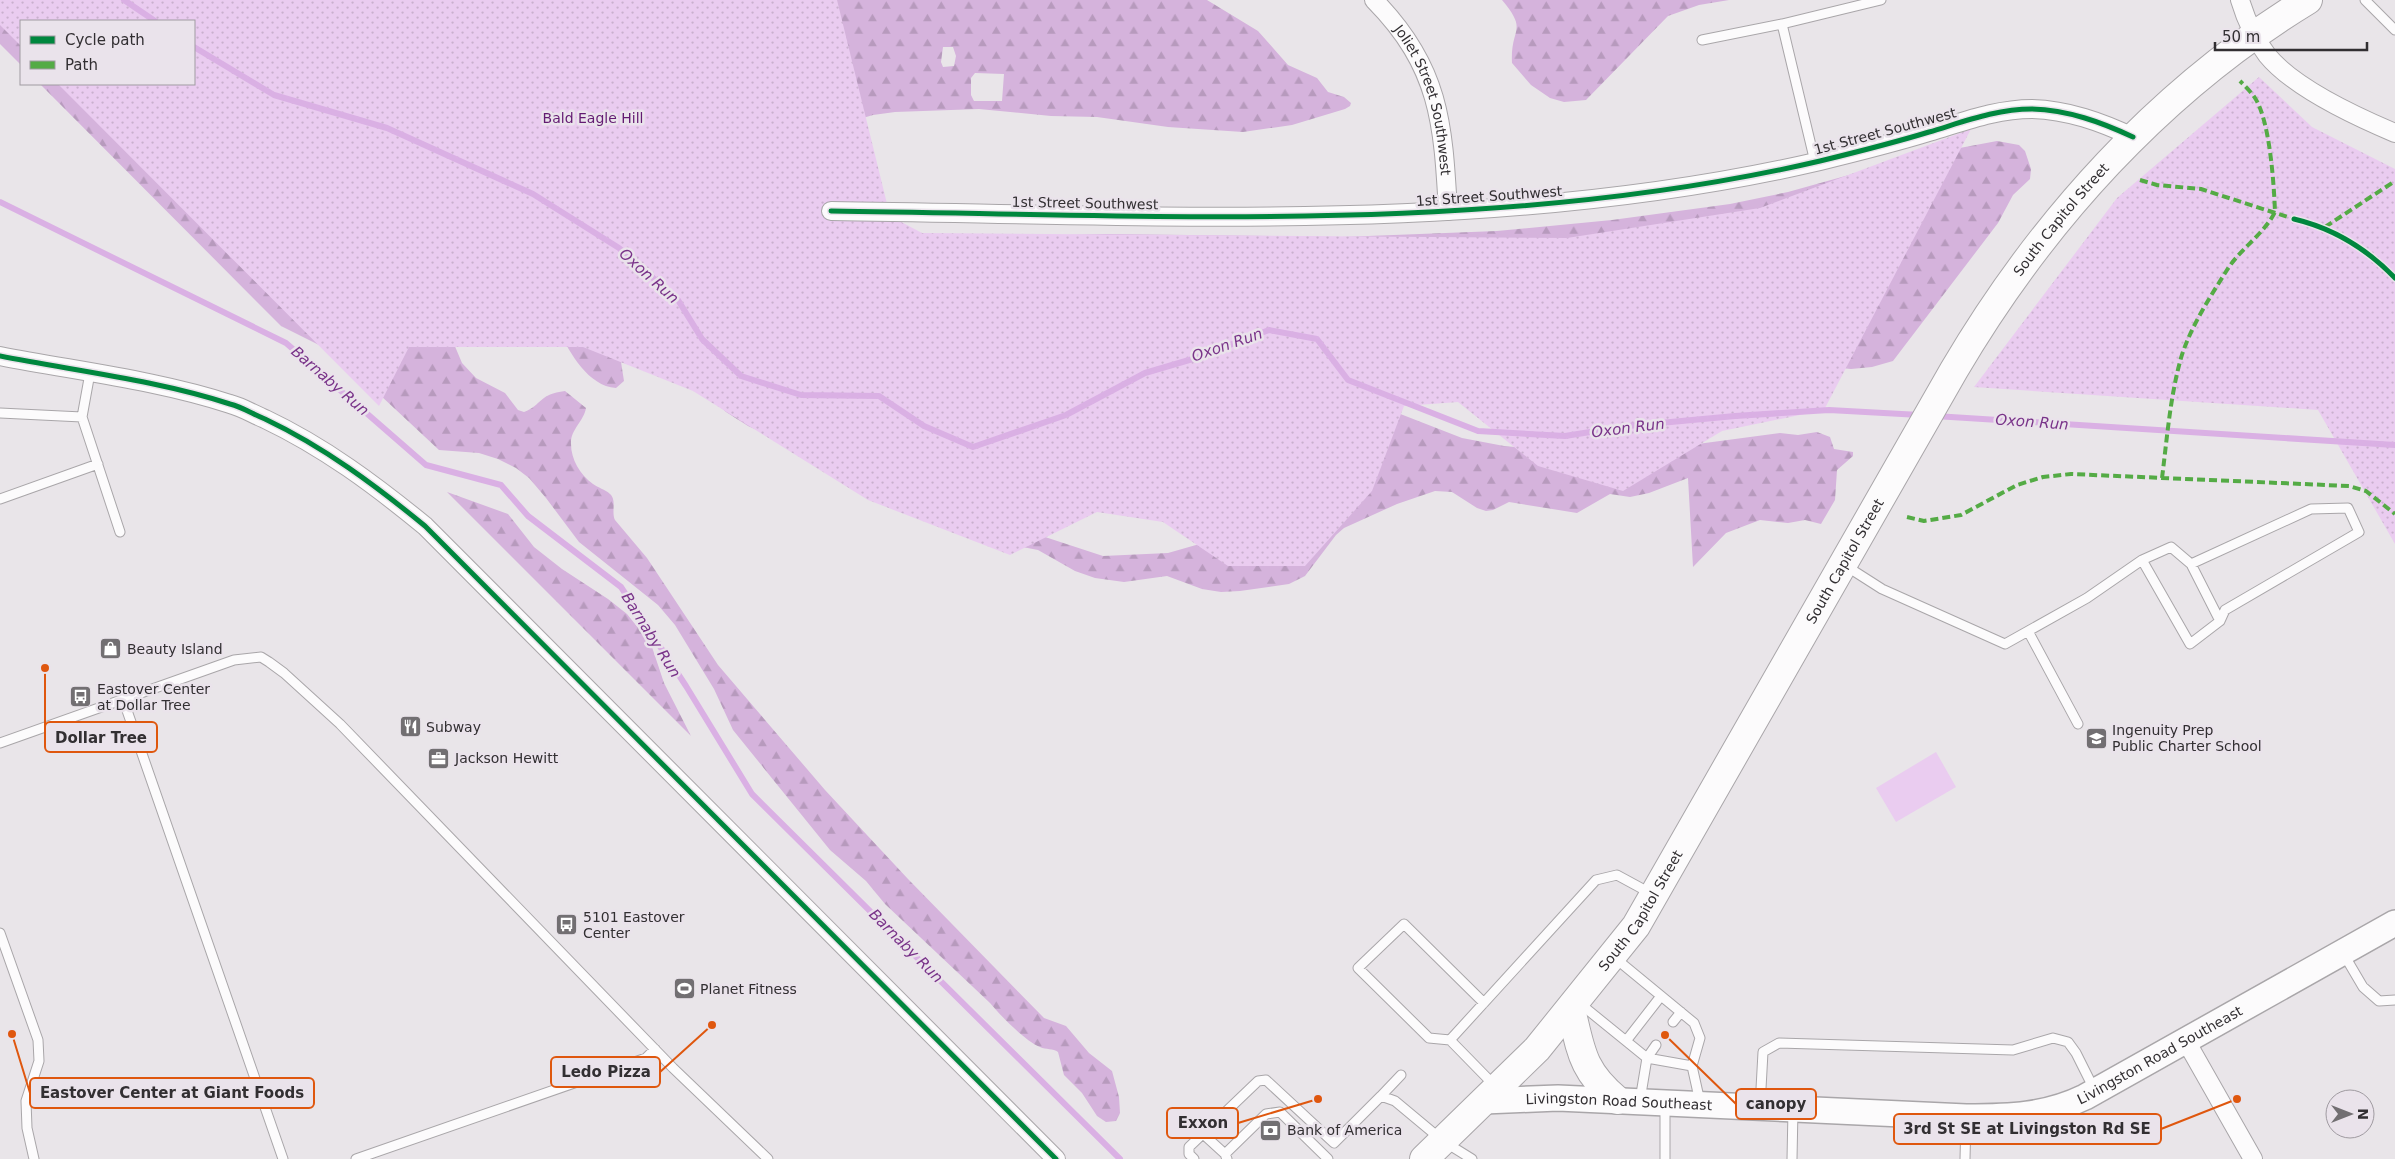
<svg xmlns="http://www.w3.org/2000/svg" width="2395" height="1159" viewBox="0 0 2395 1159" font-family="'DejaVu Sans',sans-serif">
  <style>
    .forest { fill: url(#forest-firs); fill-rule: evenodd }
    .park { fill: url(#park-dots) }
    .garden { fill: #eaccf0 }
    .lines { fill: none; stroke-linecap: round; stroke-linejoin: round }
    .stream { stroke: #dab0e4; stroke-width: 6 }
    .lane-casing { stroke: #a9a6a9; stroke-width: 11 }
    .street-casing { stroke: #a9a6a9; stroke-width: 20 }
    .secondary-casing { stroke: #a9a6a9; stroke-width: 28 }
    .primary-casing { stroke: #a9a6a9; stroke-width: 30 }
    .lane { stroke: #fcfbfc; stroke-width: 9 }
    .street { stroke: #fcfbfc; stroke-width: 18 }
    .secondary { stroke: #fcfbfc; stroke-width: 25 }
    .primary { stroke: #fcfbfc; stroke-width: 28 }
    .quiet { stroke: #54ab45; stroke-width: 4; stroke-dasharray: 8 4; stroke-linecap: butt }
    .cycleway-casing { stroke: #eae3eb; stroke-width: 8 }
    .cycleway { stroke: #00873e; stroke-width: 5 }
    .labels { text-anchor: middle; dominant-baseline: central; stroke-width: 5; stroke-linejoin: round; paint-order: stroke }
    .street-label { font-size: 14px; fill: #322f32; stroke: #eae3eb }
    .park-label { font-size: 14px; fill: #631b72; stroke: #eae3eb }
    .poi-label { font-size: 14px; fill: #322f32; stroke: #eae3eb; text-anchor: start }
    .water-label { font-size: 15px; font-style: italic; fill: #793389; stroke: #eae3eb }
    .leader { fill: none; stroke: #df570e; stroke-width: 2 }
    .callout-dot { fill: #df570e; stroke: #eae3eb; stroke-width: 2 }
    .callout { fill: #eae3eb; stroke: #df570e; stroke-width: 2 }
    .callout-label { font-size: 15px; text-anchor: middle; font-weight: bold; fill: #322f32 }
  </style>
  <defs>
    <pattern id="forest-firs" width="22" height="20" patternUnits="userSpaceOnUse" patternTransform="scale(1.25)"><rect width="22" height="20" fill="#d5b3dc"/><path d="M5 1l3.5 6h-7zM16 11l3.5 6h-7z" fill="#b79abd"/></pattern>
    <pattern id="park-dots" width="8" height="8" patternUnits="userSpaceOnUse" patternTransform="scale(1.25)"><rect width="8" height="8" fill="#eaccf0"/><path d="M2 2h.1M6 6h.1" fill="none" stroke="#c9b0ce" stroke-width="1.8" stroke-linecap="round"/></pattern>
  </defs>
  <rect width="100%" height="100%" fill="#e9e5e9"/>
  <!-- forest -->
  <path class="forest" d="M0,0L21,21V65L0,44Z
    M176,0H1207L1258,31L1288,65L1317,78L1328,92L1344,97L1351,103L1350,106L1345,109L1292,125L1243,132L1168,127L1097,117L1051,116L979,109L895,112L873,115L836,126L822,136C822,148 827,159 828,171C829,194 822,217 829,239L838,241L1106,234L1342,237L1497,231L1612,220L1730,204L1788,192L1917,156L1997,141L2019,145L2025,151L2031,169L2030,179L2013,195L1998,223L1893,361L1872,367L1851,369L1801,364L1729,381L1613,395L1531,401L1525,398L1528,378L1525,370C1497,365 1487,399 1458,368L1455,351C1437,339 1416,337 1395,333C1344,324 1230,310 1199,366C1192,379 1199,395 1200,409C1204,440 1192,493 1157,503C1126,513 1080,510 1058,482C1050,472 1047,458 1040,448C1030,433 996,399 981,390C961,378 936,369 912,374C906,375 900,378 894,379C887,379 880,377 874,376C866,376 858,379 850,379C823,379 793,358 772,342C764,335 752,331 746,321C734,302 740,289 733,271L703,250L690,248L682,253H676L639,216L504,151L474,133L383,99L344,76L299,59L214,21ZM943,47H953L956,56L954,66L943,67L941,62ZM975,73L1004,74L1002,101H974L971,95V78Z
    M1502,0H1729L1699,5L1668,16L1586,100L1564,102L1550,98L1531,85L1512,63C1510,27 1529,32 1502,0Z
    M40,84H194L1042,536L1103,556L1168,553L1203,543L1385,408L1462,438L1504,446L1549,450L1690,445L1780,433L1798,435L1817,432L1830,437L1834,449L1853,452V456L1837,470L1835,500L1821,524L1805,520L1788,523L1760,520L1726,533L1693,567L1688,478L1649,493L1630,497L1610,494L1577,513L1509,502L1493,510L1486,511L1477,508L1452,492L1435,491L1397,504L1344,528L1336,535L1305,576L1289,584L1240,591L1221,592L1202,589L1167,576L1124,582L1095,578L1075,571L1038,550L1012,545L748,426L726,412L700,389L621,362L624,381L616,388C588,386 570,353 559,331L454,344L462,363L476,378L505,393L518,410L524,412C542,405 539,394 565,391L586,408C584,421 570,430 571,444C571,459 580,475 593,484C598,488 605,489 610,494C617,500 611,512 615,520L647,558L718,665L825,790L908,879L1044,1018L1066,1026L1089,1053L1112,1071L1119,1097L1120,1113L1116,1121L1106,1122L1097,1116L1082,1093L1064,1075L1058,1052C1053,1048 1046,1050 1040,1047C1024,1040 1001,1016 990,1003L885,904L866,881L830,850L733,730L714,689L675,625L658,605L579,542L546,498L529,478L516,468L498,459L479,453L439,450L350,367L325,348L281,326Z
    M447,492L508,514L534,547L562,569L608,599L627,614L651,644L664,683L691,736Z"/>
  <!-- park -->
  <path class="park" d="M0,0H837L890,216L922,233L1567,238L1760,208L1971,129L1824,410L1722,431L1623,491L1538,466L1458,402L1404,406L1372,491L1305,566H1228L1163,522L1097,512L1010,555L868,500L693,391L583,347H409L379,406L58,84H194V21H21V46L0,25Z
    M2259,77L2312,127L2395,169V544L2318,410L1974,387L2117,198Z"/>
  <!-- garden -->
  <path class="garden" d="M1936,752L1956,787L1896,822L1876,788Z"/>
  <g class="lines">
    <!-- stream -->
    <path class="stream" d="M124,0L155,21
      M194,47L274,95L387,128L533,194L619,248L678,300L702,339L741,376L801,395L879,396L924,426L973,447L1066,415L1145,373L1196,358L1269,330L1317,339L1348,380L1478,431L1565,436L1628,426L1735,416L1829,410L1920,415
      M0,202L286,343L426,465L501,485L528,516L621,587L686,686L752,794L1120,1159
      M1935,416L2395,445"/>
    <defs>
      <path id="lane" d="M2365,0L2395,30
        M1702,40L1782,24
        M1815,162L1782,24L1881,0
        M90,373L82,417L120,532
        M0,413L82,417
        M0,499L98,464
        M2191,564L2220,621
        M1846,566L1882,589L2005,644L2087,598L2142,560L2171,547L2191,564L2311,509L2348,508L2359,532L2225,610L2220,621L2190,644L2142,560
        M2028,631L2078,724
        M123,699L283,1159
        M0,743L234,660L261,657L269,662L284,673L340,724L673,1068L768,1159
        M0,933L38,1040L39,1061L26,1101L27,1128L34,1159
        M2343,953L2363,987L2379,1001L2395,1000
        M1615,958L1694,1023L1700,1038L1692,1066L1700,1102
        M1578,1002L1647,1058L1640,1100
        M1673,1022L1681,1012
        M1450,1040L1429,1038L1358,968L1404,924L1484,1003
        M1626,1041L1661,996
        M1656,1045L1647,1058L1692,1066
        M1495,1086L1450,1040L1596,880L1617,875L1652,894
        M1381,1096L1401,1075
        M1760,1107L1763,1052L1779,1043L2013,1050L2053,1038L2068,1042L2076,1053L2094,1089
        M1202,1133L1225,1154L1227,1159
        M1225,1154L1266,1114L1280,1112L1328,1159
        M356,1159L646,1058L655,1049
        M1194,1159L1189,1154V1147L1258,1081L1266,1080L1334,1143L1381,1096L1395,1101L1443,1141L1472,1159
        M1665,1159V1105
        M1792,1159L1793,1110
        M1965,1159L1966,1119"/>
      <g id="street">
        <path id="s1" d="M1374,0C1440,67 1443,123 1448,211"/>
        <path d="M2240,0C2246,20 2254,38 2267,55C2293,87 2357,117 2395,133"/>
        <path d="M831,211C1160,215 1498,236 1820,161C1857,152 1893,143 1929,132C1963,122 1996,109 2032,109C2068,110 2101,122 2133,137"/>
        <path d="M0,356C76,371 156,380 230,404C242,407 253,414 265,419C324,447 375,485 425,526L1056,1159"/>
        <path d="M2186,1041L2253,1159"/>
      </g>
      <g id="secondary">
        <path id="s2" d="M1484,1101L1558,1098L1966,1117C2009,1117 2046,1116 2085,1097L2395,923"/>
      </g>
      <g id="primary">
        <path d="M1571,1009C1581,1051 1582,1071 1617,1100"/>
        <path id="s3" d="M1424,1159L1537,1049L1636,926L1954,370C2041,222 2160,90 2308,0"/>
      </g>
    </defs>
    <!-- lane casing -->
    <use href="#lane" class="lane-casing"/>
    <!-- street casing -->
    <use href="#street" class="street-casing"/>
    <!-- secondary casing -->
    <use href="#secondary" class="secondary-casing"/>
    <!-- primary casing -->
    <use href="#primary" class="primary-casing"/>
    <!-- lane -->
    <use href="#lane" class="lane"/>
    <!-- street -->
    <use href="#street" class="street"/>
    <!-- secondary -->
    <use href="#secondary" class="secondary"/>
    <!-- primary -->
    <use href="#primary" class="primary"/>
    <!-- quiet -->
    <path class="quiet" d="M2140,180L2157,185L2201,189L2294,219
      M2325,227L2395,181
      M2162,478C2167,439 2170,397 2181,358C2190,328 2210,297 2227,270C2240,249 2264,234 2275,212C2274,185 2270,121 2255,98C2251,92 2245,86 2240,81
      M1907,517L1924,521L1961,515L2017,485L2043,477L2071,474L2349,486L2366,491L2395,514"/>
    <defs>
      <path id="cycleway" d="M831,211C1160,215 1498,236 1820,161C1857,152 1893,143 1929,132C1963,122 1996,109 2032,109C2068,110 2101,122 2133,137
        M2294,219C2332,228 2367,249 2395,278
        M0,356C76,371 156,380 230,404C242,407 253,414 265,419C324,447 375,485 425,526L1056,1159"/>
    </defs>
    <!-- cycleway casing -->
    <use href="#cycleway" class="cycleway-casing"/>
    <!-- cycleway -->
    <use href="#cycleway" class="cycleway"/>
  </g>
  <!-- icons -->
  <defs>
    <symbol id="shop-square" viewBox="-11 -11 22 22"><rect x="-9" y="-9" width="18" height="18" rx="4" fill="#726f72" stroke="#eae3eb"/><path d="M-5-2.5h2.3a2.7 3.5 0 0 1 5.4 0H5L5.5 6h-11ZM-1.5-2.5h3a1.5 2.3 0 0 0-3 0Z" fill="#fff"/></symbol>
    <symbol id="bus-square" viewBox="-11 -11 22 22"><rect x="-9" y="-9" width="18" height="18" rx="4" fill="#726f72" stroke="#eae3eb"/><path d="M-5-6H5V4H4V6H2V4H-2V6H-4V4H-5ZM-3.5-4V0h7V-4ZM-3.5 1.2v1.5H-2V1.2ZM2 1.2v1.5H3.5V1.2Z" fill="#fff"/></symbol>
    <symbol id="restaurant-square" viewBox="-11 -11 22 22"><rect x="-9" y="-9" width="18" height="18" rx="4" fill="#726f72" stroke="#eae3eb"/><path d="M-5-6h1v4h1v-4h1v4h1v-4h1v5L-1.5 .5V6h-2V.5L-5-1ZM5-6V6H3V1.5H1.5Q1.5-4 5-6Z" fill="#fff"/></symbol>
    <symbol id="school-square" viewBox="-11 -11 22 22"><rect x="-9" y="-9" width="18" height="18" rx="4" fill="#726f72" stroke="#eae3eb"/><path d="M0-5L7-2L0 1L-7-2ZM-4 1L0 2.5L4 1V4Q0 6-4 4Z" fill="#fff"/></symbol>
    <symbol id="office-square" viewBox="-11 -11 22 22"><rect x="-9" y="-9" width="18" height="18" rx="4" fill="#726f72" stroke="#eae3eb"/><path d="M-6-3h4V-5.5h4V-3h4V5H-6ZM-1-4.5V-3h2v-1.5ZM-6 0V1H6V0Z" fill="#fff"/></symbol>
    <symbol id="stadium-square" viewBox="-11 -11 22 22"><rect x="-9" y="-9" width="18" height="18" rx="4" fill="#726f72" stroke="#eae3eb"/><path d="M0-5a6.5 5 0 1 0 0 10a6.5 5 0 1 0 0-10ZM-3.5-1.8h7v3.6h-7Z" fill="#fff"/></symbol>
    <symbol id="bank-square" viewBox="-11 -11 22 22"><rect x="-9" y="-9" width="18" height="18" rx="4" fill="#726f72" stroke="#eae3eb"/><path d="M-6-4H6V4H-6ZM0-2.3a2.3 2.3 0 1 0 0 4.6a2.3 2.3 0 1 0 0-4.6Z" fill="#fff"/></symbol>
  </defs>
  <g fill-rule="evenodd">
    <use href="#shop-square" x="98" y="636" width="25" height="25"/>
    <use href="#bus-square" x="68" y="684" width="25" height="25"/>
    <use href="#restaurant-square" x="398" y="714" width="25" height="25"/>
    <use href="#school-square" x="2084" y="726" width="25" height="25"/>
    <use href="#office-square" x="426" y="746" width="25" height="25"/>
    <use href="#bus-square" x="554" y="912" width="25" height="25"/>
    <use href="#stadium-square" x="672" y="976" width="25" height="25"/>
    <use href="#bank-square" x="1258" y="1118" width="25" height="25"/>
  </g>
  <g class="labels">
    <!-- street labels -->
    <g class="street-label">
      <text stroke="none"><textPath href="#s1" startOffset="115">Joliet Street Southwest</textPath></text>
      <text transform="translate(1885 131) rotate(-15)">1st Street Southwest</text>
      <text transform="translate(1489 196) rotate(-4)">1st Street Southwest</text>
      <text transform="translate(1085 203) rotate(1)">1st Street Southwest</text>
      <text stroke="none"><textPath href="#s3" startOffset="1141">South Capitol Street</textPath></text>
      <text stroke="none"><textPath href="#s3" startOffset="736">South Capitol Street</textPath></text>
      <text stroke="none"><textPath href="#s3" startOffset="331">South Capitol Street</textPath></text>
      <text stroke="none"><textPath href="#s2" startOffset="690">Livingston Road Southeast</textPath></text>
      <text stroke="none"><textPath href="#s2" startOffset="135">Livingston Road Southeast</textPath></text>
    </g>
    <!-- park labels -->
    <g class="park-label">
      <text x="593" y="118">Bald Eagle Hill</text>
    </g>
    <!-- poi labels -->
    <g class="poi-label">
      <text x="127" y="649">Beauty Island</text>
      <text x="97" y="689">Eastover Center<tspan x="97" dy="16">at Dollar Tree</tspan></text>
      <text x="426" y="727">Subway</text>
      <text x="2112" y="730">Ingenuity Prep<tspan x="2112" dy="16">Public Charter School</tspan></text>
      <text x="455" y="758">Jackson Hewitt</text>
      <text x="583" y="917">5101 Eastover<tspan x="583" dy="16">Center</tspan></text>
      <text x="700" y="989">Planet Fitness</text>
      <text x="1287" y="1130">Bank of America</text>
    </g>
    <!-- water labels -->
    <g class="water-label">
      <text transform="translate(649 276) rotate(42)">Oxon Run</text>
      <text transform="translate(1227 345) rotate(-19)">Oxon Run</text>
      <text transform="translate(330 381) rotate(41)">Barnaby Run</text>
      <text transform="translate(2032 422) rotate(4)">Oxon Run</text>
      <text transform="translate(1628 428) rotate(-7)">Oxon Run</text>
      <text transform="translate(651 635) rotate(58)">Barnaby Run</text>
      <text transform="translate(906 946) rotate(45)">Barnaby Run</text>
    </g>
  </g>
  <!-- callouts -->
  <path class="leader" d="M45 668L45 737M712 1025L660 1072M12 1034L30 1093M1665 1035L1736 1104M1318 1099L1238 1123M2237 1099L2161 1129"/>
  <g class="callout-dot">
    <circle cx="45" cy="668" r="5"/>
    <circle cx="712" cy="1025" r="5"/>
    <circle cx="12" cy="1034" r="5"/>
    <circle cx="1665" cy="1035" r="5"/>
    <circle cx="1318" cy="1099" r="5"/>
    <circle cx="2237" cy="1099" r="5"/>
  </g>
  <g class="callout">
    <rect x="45" y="722" width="112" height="30" rx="5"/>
    <rect x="551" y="1057" width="109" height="30" rx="5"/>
    <rect x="30" y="1078" width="284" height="30" rx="5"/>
    <rect x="1736" y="1089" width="80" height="30" rx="5"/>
    <rect x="1167" y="1108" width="71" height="30" rx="5"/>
    <rect x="1894" y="1114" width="267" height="30" rx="5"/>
  </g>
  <g class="callout-label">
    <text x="101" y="743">Dollar Tree</text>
    <text x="606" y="1077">Ledo Pizza</text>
    <text x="172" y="1098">Eastover Center at Giant Foods</text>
    <text x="1776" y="1109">canopy</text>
    <text x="1203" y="1128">Exxon</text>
    <text x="2027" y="1134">3rd St SE at Livingston Rd SE</text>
  </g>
  <!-- legend -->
  <rect x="20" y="20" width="175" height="65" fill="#eae3eb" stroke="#a09ba1"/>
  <rect x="30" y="36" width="25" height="8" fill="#00873e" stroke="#a09ba1"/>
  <text x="65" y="45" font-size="15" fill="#322f32">Cycle path</text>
  <rect x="30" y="61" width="25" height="8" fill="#54ab45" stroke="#a09ba1"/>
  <text x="65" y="70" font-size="15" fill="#322f32">Path</text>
  <!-- north arrow -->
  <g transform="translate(2350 1114) rotate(90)"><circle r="24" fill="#eae3eb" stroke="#a09ba1"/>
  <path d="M0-4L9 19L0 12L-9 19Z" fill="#726f72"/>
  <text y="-8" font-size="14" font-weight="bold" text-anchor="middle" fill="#322f32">N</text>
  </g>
  <!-- scale -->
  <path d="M2215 42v8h152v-8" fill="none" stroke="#322f32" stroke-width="2.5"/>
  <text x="2222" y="42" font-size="15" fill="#322f32" stroke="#eae3eb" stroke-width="4" paint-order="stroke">50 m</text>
</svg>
